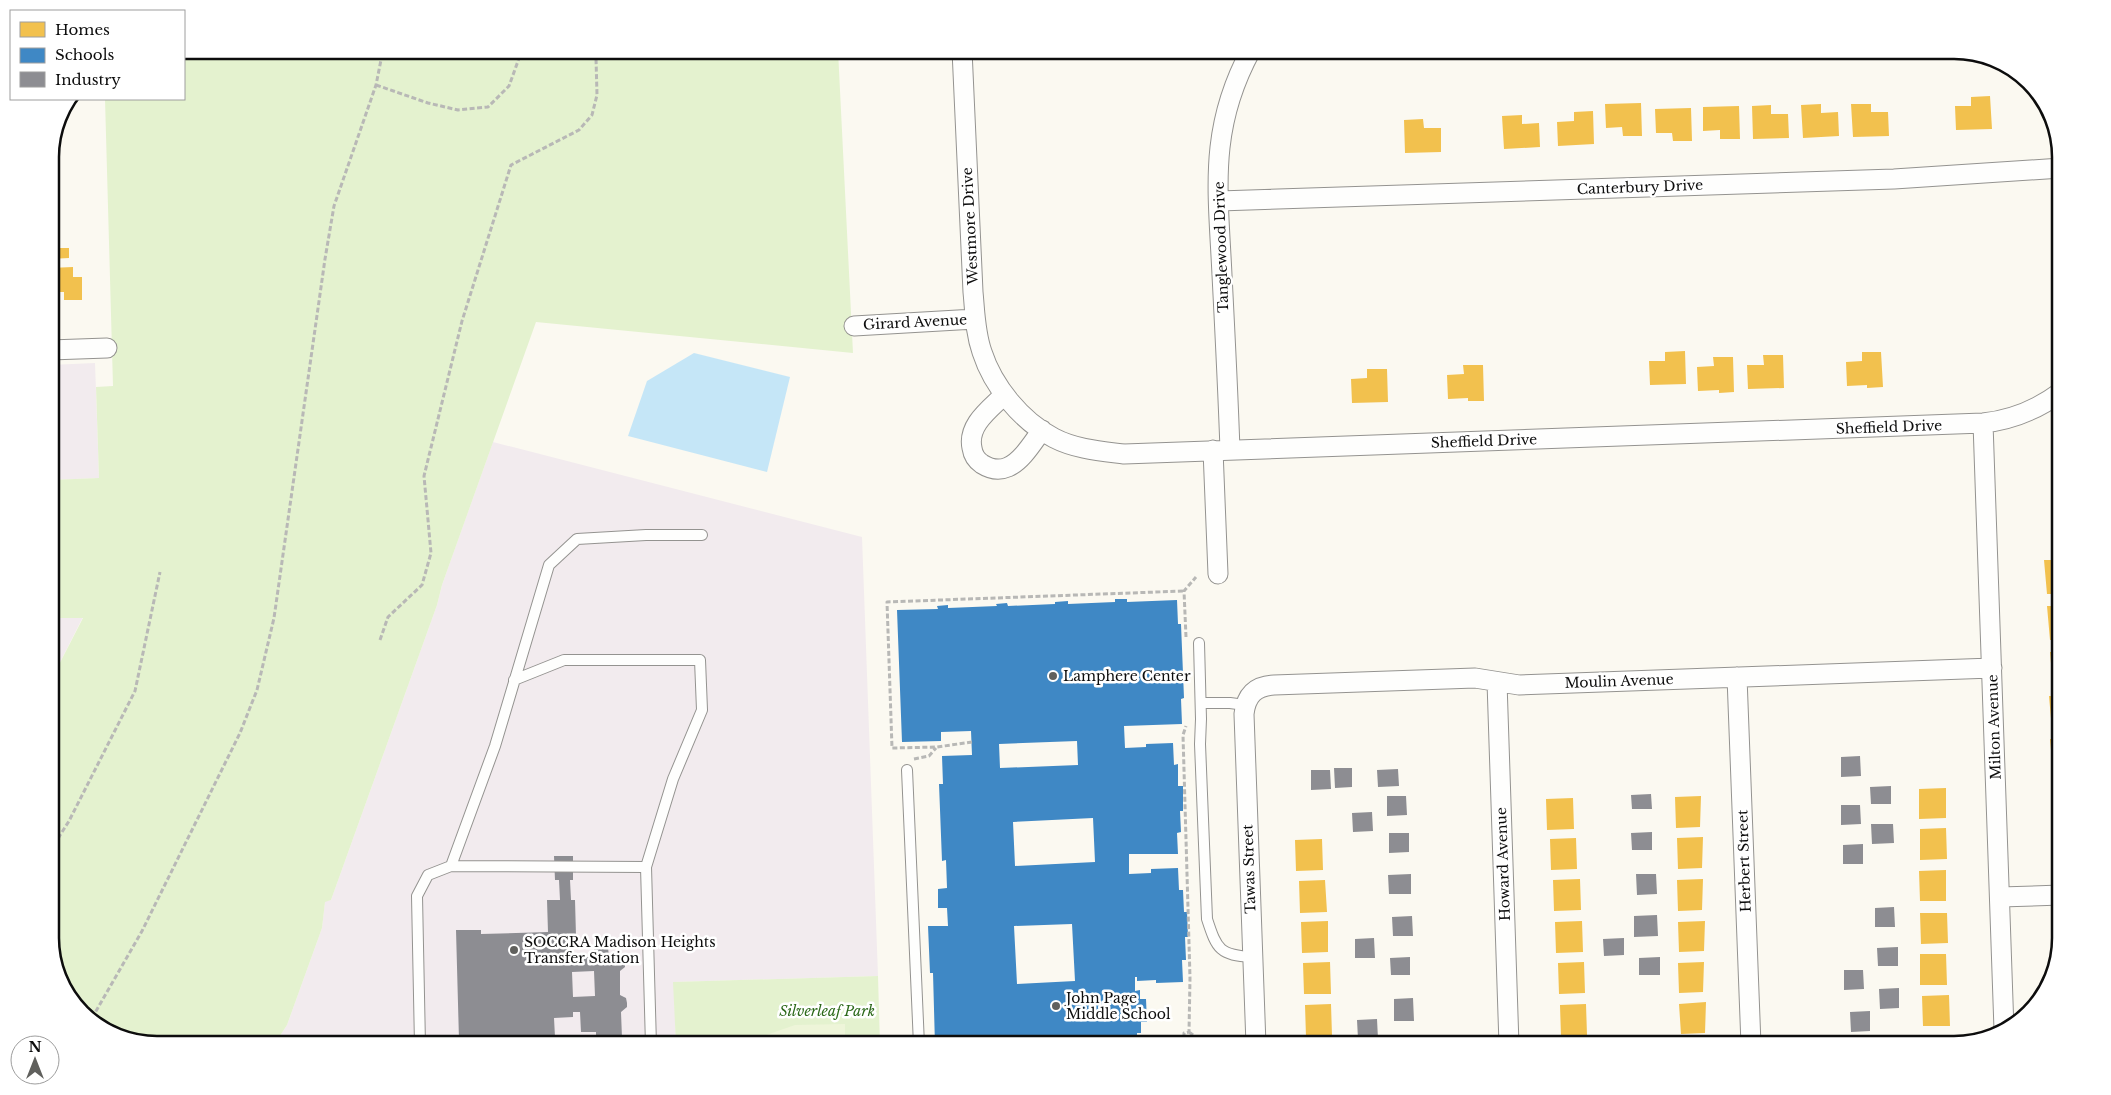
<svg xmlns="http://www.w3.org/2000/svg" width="2111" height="1095" viewBox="0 0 2111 1095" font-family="'Libre Baskerville',serif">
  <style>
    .industrial { fill: #f2ebee }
    .green { fill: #e4f2cf }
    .pitch { fill: #eef5d9 }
    .water { fill: #c5e6f7 }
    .homes { fill: #f2c14e }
    .schools { fill: #3f88c5; fill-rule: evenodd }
    .industry { fill: #8d8d92; fill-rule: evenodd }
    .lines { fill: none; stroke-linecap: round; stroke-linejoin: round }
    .lane-casing { stroke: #949390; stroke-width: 12 }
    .street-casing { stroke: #949390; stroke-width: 21 }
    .path { stroke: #b8b8b6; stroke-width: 3; stroke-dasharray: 5 2.5; stroke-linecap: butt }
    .lane { stroke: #fefefd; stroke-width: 10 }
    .street { stroke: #fefefd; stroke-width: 19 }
    .poi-dot { fill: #60605d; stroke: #fff; stroke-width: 2 }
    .labels { text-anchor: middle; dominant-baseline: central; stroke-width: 5; stroke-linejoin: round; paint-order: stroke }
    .street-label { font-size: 14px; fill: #0d0d0d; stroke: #fff }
    .poi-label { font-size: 14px; fill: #0d0d0d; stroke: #fff; text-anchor: start }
    .park-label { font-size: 14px; font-style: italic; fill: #2b6819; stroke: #fff }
    .rim { fill: none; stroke: #0d0d0d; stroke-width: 2.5 }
  </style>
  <rect width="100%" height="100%" fill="#fbf9f1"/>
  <!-- industrial -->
  <path class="industrial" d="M95,363L99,478L50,480V365Z
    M493,442L862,537L878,976L674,982L676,1045H274L287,1025L322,928L325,901L331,900L437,605L442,585Z
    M83,617L50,682V618Z"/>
  <!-- green -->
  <path class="green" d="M184,50H838L853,353L536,322L442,585L437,605L331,900L325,902L322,928L287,1025L274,1045H156L109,1034L68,997L50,946V682L83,618H50V480L99,478L96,387L113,386L105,99H184Z
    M878,976L880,1045H676L673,982Z"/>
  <!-- pitch -->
  <path class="pitch" d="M845,1024V1045H738L795,1025Z"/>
  <!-- water -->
  <path class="water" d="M694,353L790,377L767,472L628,436L647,381Z"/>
  <!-- homes -->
  <path class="homes" d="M1990,96L1992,129L1956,130L1955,106H1971V97Z
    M1641,103L1642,136H1623L1622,127L1606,128L1605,104Z
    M1821,104V113L1838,112L1839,136L1803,138L1801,105Z
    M1851,104H1871V112H1888L1889,136L1853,137Z
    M1771,105V114H1788L1789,138L1753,139L1752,106Z
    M1739,106L1740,139H1720V130L1703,131V107Z
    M1691,108L1692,141H1673L1672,133H1656L1655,109Z
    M1593,111L1594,144L1558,146L1557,122L1574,121V112Z
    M1522,115V124L1539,123L1540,147L1504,149L1502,116Z
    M1423,119L1424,128H1441V152L1405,153L1404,120Z
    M50,197H60V215H50Z
    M50,242H57V248H69V258L50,259Z
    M73,267V277H82V300H64V292H50V268Z
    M1685,351L1686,384L1650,385L1649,361H1665V352Z
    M1862,352H1881L1883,387L1867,388V385L1847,386L1846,362L1862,361Z
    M1763,355H1783L1784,388L1748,389L1747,365H1764Z
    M1713,357H1733L1734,392L1719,393V390L1698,391L1697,367L1714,366Z
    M1463,365H1483L1484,401H1468V398L1448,399L1447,375L1464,374Z
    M1367,369H1387L1388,402L1352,403L1351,379L1367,378Z
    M2044,560H2061V594H2047Z
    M2047,606H2061V640H2050Z
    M2061,651V685L2053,686L2050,652Z
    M2049,696H2061V730H2052Z
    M2050,739H2061V773H2053Z
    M2061,785V819H2056L2054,786Z
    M1946,788V818L1919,819V789Z
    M1701,796L1700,827L1676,828L1675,797Z
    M1573,798L1574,829L1547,830L1546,799Z
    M1946,828L1947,859L1920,860V829Z
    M2058,828H2061V862H2058Z
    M1703,837L1702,868L1678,869L1677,838Z
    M1576,838L1577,869L1551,870L1550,839Z
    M1322,839L1323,870L1296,871L1295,840Z
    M1946,870V901H1920L1919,871Z
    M1580,879L1581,910L1554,911L1553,880Z
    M1703,879L1702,910L1678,911L1677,880Z
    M1325,880L1327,912L1300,913L1299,881Z
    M1920,913H1947L1948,943L1921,944Z
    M1328,921V952L1302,953L1301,922Z
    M1582,921L1583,952L1556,953L1555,922Z
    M1705,921L1704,951L1679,952L1678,922Z
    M1920,954H1946L1947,985H1920Z
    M1330,962L1331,994H1304L1303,963Z
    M1584,962L1585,993L1559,994L1558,963Z
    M1704,962L1703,992L1679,993L1678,963Z
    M1949,995L1950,1026H1923L1922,996Z
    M1706,1002L1705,1033L1681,1034L1679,1004Z
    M1331,1004L1332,1036L1306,1037L1305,1005Z
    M1586,1004L1587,1035L1561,1036L1560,1005Z
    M1925,1037H1952V1045H1925Z"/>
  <!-- schools -->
  <path class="schools" d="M1115,599H1127V602L1177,600L1178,624H1181L1184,698L1181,699L1182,724L1124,726L1125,748L1146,747V744L1173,743L1174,765L1178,764V786H1183V811H1180L1181,832L1177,833L1178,854H1129V874L1151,873V869L1178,868L1179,890H1183L1184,912H1187L1188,937H1185L1186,960H1182L1183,982L1156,983V980L1137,981V977H1135V991L1140,990V999H1146L1147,1022H1141V1033H1137V1042L1157,1041L1158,1045H935L933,973H930L928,926H948L947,908H938V889L947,888L946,860L942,861L939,784H943L942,756L972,755L971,731L941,732V741L902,742L897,610L938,609L937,606L948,605V608L997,606L996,604L1007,603L1008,606L1055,604V602L1068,601V604L1115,602ZM1077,741L1078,765L1000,768L999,744ZM1093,818L1095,862L1015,866L1013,822ZM1072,924L1075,981L1017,984L1014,926Z"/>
  <!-- industry -->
  <path class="industry" d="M50,409H55V467H50Z
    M1860,756L1861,776L1841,777V757Z
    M1334,768H1352V787L1335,788Z
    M1398,769L1399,786L1378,787L1377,770Z
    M1311,770H1330L1331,789L1311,790Z
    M1891,786V804H1871L1870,787Z
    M1651,794L1652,809H1632L1631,795Z
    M1387,796H1406L1407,815L1387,816Z
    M1841,805H1860L1861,824L1841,825Z
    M1372,812L1373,831L1353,832L1352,813Z
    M1871,824H1893L1894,843L1872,844Z
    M1652,832V850H1632L1631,833Z
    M1389,833H1409V852L1389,853Z
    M1863,844V864H1843V845Z
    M554,856H573V880H570L571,900H575L576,936H571L572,958L594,957V947L608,946L609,959L613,954L618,953L625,958V967L620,971V995L626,998L627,1003V1007L621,1012L622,1038L596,1039V1032H581L580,1012H573V1017L554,1018L555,1037L497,1039V1045H461V1040H459L456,930H481V934L548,932L547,900H560L559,880H555ZM594,971L595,996L573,997L572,972Z
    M1411,874V894H1389L1388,875Z
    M1636,874H1656L1657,894L1637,895Z
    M1894,907L1895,927H1875V908Z
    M1657,915L1658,936L1634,937V916Z
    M1412,916L1413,936H1393L1392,917Z
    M1374,938L1375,958H1355V939Z
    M1624,938V955L1604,956L1603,939Z
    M1898,947V966H1878L1877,948Z
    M1410,957V975H1391L1390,958Z
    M1660,957V975H1639V958Z
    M1844,970H1863L1864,989L1844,990Z
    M1899,988V1008L1880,1009L1879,989Z
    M1413,998L1414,1021H1394V999Z
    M1870,1011V1031L1851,1032L1850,1012Z
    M1377,1019L1378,1039H1358L1357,1020Z
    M1639,1040H1659V1045H1639Z"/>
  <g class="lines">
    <defs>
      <path id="lane" d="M1199,643L1201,719L1200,744L1207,919C1217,950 1220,955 1252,957
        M514,680L564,660H700L702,710L673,779L646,867
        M1201,703H1230L1245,705
        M907,770L919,1045
        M451,866L495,746L549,565L577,539L646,535H702
        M420,1045L417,896L428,875L451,866L646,867L651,1045"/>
      <path id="street" d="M962,50L973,292C975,312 975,332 982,352C993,386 1021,421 1054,438C1075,449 1100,451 1124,454L1983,423C2011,420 2038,409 2061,392
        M1219,201L1894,179L2061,168
        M854,326L975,319
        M50,350L107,348
        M1004,395C990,409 967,425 972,448C973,455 976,460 982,464C990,469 999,471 1008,467C1022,461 1033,442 1042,430
        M1983,423L2004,1030
        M1213,450L1218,574
        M1230,450C1228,392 1225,333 1222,275C1218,190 1208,129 1251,50
        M1737,677L1751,1045
        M1497,682L1509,1045
        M2000,897L2061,895
        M1256,1045L1244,714C1246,696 1255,686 1274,685L1475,678L1519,685L1992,668"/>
    </defs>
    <!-- lane casing -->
    <use href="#lane" class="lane-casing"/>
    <!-- street casing -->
    <use href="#street" class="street-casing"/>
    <!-- path -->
    <path class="path" d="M376,85L428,103L458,110L488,107L509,86L522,50
      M1186,637L1184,591L1196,577
      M380,640L388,617L422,585L431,553L424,476L462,321L511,165L579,130L592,115L597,95L596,58L597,50
      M972,742L937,747L892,748L887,602L1184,591
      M914,759L929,756L936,748
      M50,851L69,821L135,691L160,572
      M92,1018L142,931L240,733L257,690L274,618L325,259L334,206L376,85L383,50
      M1189,1032L1207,1045
      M1184,1045V1033L1189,1032L1190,978L1183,735L1186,726"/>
    <!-- lane -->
    <use href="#lane" class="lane"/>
    <!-- street -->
    <use href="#street" class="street"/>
  </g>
  <!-- markers -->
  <g class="poi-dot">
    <circle cx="1053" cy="676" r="5"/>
    <circle cx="514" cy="950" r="5"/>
    <circle cx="1056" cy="1006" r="5"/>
  </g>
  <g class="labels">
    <!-- street labels -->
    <g class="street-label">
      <text transform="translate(1640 187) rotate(-2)">Canterbury Drive</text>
      <text transform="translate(970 226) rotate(-93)">Westmore Drive</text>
      <text transform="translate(1221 247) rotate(-92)">Tanglewood Drive</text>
      <text transform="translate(915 322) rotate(-3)">Girard Avenue</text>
      <text transform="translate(1889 427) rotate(-2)">Sheffield Drive</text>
      <text transform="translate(1484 441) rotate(-2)">Sheffield Drive</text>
      <text transform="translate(1619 681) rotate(-2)">Moulin Avenue</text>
      <text transform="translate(1994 727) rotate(-92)">Milton Avenue</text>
      <text transform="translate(1744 861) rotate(-92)">Herbert Street</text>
      <text transform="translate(1503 864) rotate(-92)">Howard Avenue</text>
      <text transform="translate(1249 869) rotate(-92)">Tawas Street</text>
    </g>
    <!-- poi labels -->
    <g class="poi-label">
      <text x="1063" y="676">Lamphere Center</text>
      <text x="524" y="942">SOCCRA Madison Heights<tspan x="524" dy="16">Transfer Station</tspan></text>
      <text x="1066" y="998">John Page<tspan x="1066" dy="16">Middle School</tspan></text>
    </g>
    <!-- park labels -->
    <g class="park-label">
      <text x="827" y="1011">Silverleaf Park</text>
    </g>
  </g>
  <!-- crop -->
  <path d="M0 0H2111V1095H0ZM157 59H1954A98 98 0 0 1 2052 157V938A98 98 0 0 1 1954 1036H157A98 98 0 0 1 59 938V157A98 98 0 0 1 157 59Z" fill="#fff" fill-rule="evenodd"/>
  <path class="rim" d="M157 59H1954A98 98 0 0 1 2052 157V938A98 98 0 0 1 1954 1036H157A98 98 0 0 1 59 938V157A98 98 0 0 1 157 59Z"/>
  <!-- legend -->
  <rect x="10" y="10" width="175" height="90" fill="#ffffff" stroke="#9e9e9e"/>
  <rect x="20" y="22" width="25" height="15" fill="#f2c14e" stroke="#9e9e9e"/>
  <text x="55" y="35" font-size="15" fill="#0d0d0d">Homes</text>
  <rect x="20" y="48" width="25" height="15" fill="#3f88c5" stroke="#9e9e9e"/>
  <text x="55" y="60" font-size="15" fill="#0d0d0d">Schools</text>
  <rect x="20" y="72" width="25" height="15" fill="#8d8d92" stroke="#9e9e9e"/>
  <text x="55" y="85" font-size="15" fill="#0d0d0d">Industry</text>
  <!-- north arrow -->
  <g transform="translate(35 1060)"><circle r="24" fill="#ffffff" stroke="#9e9e9e"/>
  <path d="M0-4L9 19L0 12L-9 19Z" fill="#60605d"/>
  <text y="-8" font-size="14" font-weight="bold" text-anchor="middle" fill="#0d0d0d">N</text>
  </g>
</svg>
